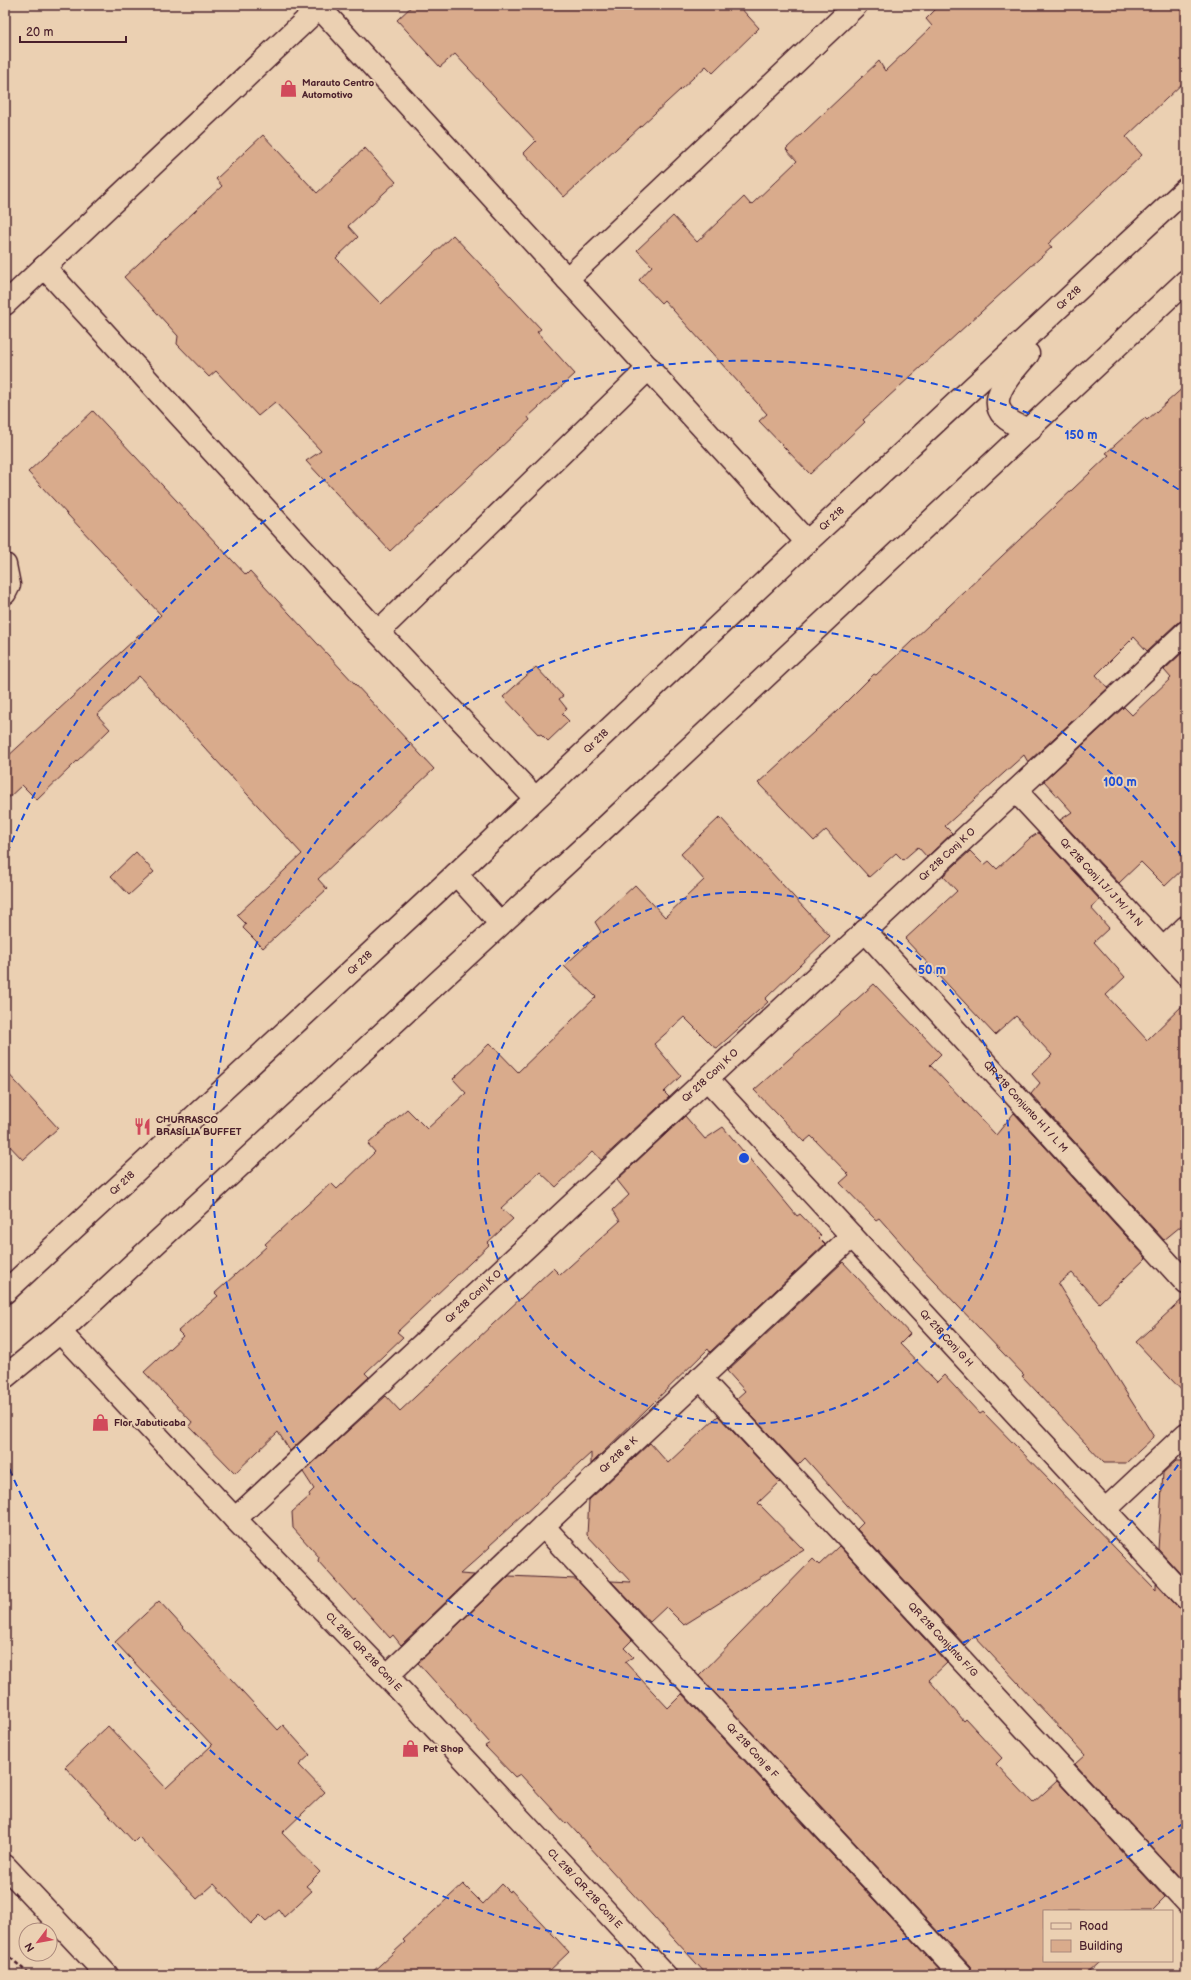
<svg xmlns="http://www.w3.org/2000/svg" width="1191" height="1980" viewBox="0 0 1191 1980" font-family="'Balsamiq Sans',sans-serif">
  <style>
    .building { fill: #d9ab8c; stroke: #4a1f2b }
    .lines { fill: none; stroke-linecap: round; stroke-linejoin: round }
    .minor-casing { stroke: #4a1f2b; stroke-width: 25 }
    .major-casing { stroke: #4a1f2b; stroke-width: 25 }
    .path { stroke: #4a1f2b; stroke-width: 2.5; stroke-dasharray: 4 3; stroke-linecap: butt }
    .minor { stroke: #ebd0b2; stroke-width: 22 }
    .major { stroke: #ebd0b2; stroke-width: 22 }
    .ring { fill: none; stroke: #1d4ed8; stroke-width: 2; stroke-dasharray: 7 5 }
    .labels { text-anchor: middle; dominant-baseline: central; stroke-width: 4; stroke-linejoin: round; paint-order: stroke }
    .poi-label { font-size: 10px; font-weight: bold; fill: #4a1f2b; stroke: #ebd0b2; text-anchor: start }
    .street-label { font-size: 10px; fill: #4a1f2b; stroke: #ebd0b2 }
    .centre { fill: #1d4ed8; stroke: #ebd0b2; stroke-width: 2 }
    .ring-label { font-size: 12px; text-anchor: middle; font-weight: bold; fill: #1d4ed8; stroke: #ebd0b2; stroke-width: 4; stroke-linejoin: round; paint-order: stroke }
  </style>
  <rect width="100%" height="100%" fill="#ebd0b2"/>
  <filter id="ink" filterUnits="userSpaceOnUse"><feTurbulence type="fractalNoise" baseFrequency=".025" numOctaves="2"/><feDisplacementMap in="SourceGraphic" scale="8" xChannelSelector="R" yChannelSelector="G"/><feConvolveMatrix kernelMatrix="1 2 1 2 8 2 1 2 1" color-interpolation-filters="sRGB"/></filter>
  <g filter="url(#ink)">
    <!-- building -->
    <path class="building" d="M413,5H738L759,28L713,73L706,66L564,197L524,153L536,141L455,54L440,67L397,20Z
      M940,5H1186V80L1126,137L1142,155L1048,244L1052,247L863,420L865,422L810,474L759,421L767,414L664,300L661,303L639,280L652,266L637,250L673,216L697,242L744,197L751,205L797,161L786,149L879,61L885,71L932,26L926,19Z
      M263,135L317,193L365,148L396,182L348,226L358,237L336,258L381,304L453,235L541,329L537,332L575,374L528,417L530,420L390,551L306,461L321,451L275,402L258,416L216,371L209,377L177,344L178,336L124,277L222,186L216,179Z
      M1186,385V620L1177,623L1147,651L1134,637L1096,675L1108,688L1028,762L1024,755L945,826L952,833L927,857L918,847L903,860L896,853L869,877L826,830L814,841L758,783L837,711L874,674L876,675L1109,455L1106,453L1145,418L1147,420Z
      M93,411L246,575L250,571L434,769L318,879L327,889L263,948L243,928L246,924L237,915L302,854L139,676L97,715L110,729L37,800L22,785L5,801V759L161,615L28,472Z
      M1186,649V866L1165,886L1141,862L1119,883L1060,820L1072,812L1044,781L1124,707L1132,715L1171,678L1164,670Z
      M536,667L563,696L559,699L567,709L562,714L569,721L548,741L541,734L539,735L503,697Z
      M720,817L830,936L765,999L768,1002L717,1048L713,1046L684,1017L654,1044L681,1076L664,1092L669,1097L601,1160L593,1151L556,1187L540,1172L501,1208L513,1219L487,1243L489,1245L397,1332L403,1337L365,1373L369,1377L290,1451L278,1432L235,1473L189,1426L192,1422L144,1372L183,1336L178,1331L218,1296L215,1293L267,1246L265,1244L331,1183L337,1189L375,1152L368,1144L407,1109L427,1129L466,1093L453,1079L490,1043L518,1072L596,997L564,966L601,932L595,922L635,885L665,917L704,880L681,854Z
      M1038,833L1100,900L1091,908L1109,928L1094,942L1125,977L1106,995L1147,1040L1186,1002V1222L1164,1240L1031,1094L1040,1083L1032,1074L1052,1055L1016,1016L995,1035L905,939L957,891L943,876L970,851L984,865L989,861L997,869L1030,838Z
      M136,852L154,872L129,895L111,876Z
      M874,984L941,1054L930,1065L996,1135L1014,1113L1146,1258L1099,1303L1072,1273L1058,1284L1154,1437L1126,1463H1104L1022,1376L1024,1375L913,1259L914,1258L879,1218L876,1220L840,1183L849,1175L811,1136L804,1142L754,1090Z
      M5,1070L58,1128L23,1160L5,1141Z
      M685,1116L705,1139L723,1127L797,1216L800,1214L821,1236L819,1238L825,1244L710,1352L708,1349L591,1464V1453L489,1546L490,1547L460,1574L474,1575L401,1645L393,1635L390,1638L355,1599L354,1601L318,1561L319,1557L293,1528L292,1512L310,1496L309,1494L314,1489L303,1472L386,1396L400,1411L553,1268L560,1275L620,1221L613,1210L629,1195L617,1180Z
      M843,1262L910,1334L900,1344L937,1382L944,1375L980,1414L983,1412L1156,1590V1584L1177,1606L1186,1610V1878L1183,1881L1075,1764L1085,1755L1048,1715L974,1636L965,1645L857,1529L863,1523L805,1458L798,1465L736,1399L745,1391L727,1371Z
      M1186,1296V1395L1136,1342Z
      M718,1416L780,1482L758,1503L804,1550L684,1625L666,1607L650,1622L611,1581L631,1582L587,1535L589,1500L650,1443L668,1463Z
      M1176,1461H1186V1580L1158,1549L1163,1473Z
      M839,1546L947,1663L929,1680L964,1721L966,1719L1002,1758L996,1764L1033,1803L1057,1781L1165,1898L1152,1911H1044V1961H1100L1085,1975H973L970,1966L699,1676L813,1559L819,1565Z
      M509,1576L576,1579L632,1640L624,1648L633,1657L625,1662L668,1708L682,1694L944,1975H707L567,1822L566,1824L520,1774L515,1777L485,1746L490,1743L418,1663Z
      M159,1601L278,1730L283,1725L310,1755L299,1765L325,1792L282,1833L320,1872L306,1886L312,1891L284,1917L279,1910L266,1921L260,1915L251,1924L214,1884L197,1899L139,1837L134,1842L65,1767L108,1726L166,1788L212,1745L115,1642Z
      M463,1884L483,1904L502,1884L510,1892L511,1890L569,1952L545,1975H369L405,1942L403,1940Z"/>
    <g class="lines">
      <defs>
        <g id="minor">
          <path d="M319,7L567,279"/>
          <path d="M44,267L378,632L535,798"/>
          <path d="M5,304L322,5"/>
          <path d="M807,542L567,279L856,5"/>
          <path d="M5,565L9,585L5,593"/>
          <path d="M378,632L649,368"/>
          <path id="s1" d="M1016,791L1186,974"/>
          <path id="s2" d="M865,931L1186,1283"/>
          <path d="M1163,949L1186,927"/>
          <path id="s3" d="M707,1079L1186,1598"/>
          <path id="s4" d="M60,1332L235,1519L387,1676L665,1975"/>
          <path id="s5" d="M700,1378L1186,1902"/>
          <path d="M1105,1510L1186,1434"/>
          <path id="s6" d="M235,1519L1186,632"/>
          <path id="s7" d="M543,1526L961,1975"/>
          <path id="s8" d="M387,1676L543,1526L852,1236"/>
        </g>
        <g id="major">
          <path d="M1028,354C1003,383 974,412 1030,430"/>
          <path d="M456,874L500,923"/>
          <path id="s9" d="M5,1292L456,874L807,542L1186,189"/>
          <path d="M5,1377L60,1332L610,823L1186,281"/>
          <path d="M5,1866L107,1975"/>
        </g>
      </defs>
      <!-- minor casing -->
      <use href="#minor" class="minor-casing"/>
      <!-- major casing -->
      <use href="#major" class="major-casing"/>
      <!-- path -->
      <path class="path" d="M5,1953L30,1975"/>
      <!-- minor -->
      <use href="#minor" class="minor"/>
      <!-- major -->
      <use href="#major" class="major"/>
    </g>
  </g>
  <!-- distance rings -->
  <g class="ring">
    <circle cx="744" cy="1158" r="266"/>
    <path d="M1185 1455A532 532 0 1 1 1185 861"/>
    <path d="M1184 1823A798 798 0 0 1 7 1463M7 853A798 798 0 0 1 1184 493"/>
  </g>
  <!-- icons -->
  <defs>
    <symbol id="shop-bare" viewBox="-9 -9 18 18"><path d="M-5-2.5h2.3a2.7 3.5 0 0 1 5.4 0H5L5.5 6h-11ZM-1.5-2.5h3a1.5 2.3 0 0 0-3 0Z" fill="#d1495b" stroke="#ebd0b2" stroke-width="2.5" paint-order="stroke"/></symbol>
    <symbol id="restaurant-bare" viewBox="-9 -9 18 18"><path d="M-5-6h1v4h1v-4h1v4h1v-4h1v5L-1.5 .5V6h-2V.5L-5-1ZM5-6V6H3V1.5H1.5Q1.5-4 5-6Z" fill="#d1495b" stroke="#ebd0b2" stroke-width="2.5" paint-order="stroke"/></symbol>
  </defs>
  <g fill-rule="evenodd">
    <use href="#shop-bare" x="276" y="76" width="25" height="25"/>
    <use href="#restaurant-bare" x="130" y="1114" width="25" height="25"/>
    <use href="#shop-bare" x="88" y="1410" width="25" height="25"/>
    <use href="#shop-bare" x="398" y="1736" width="25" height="25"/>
  </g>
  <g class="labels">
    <!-- poi labels -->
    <g class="poi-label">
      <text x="302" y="83">Marauto Centro<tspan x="302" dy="12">Automotivo</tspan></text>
      <text x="156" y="1120">CHURRASCO<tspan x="156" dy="12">BRASÍLIA BUFFET</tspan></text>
      <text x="114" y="1423">Flor Jabuticaba</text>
      <text x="423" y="1749">Pet Shop</text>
    </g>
    <!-- street labels -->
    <g class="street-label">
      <text stroke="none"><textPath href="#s9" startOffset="1456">Qr 218</textPath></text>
      <text stroke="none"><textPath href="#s9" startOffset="1132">Qr 218</textPath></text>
      <text stroke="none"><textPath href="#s9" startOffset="808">Qr 218</textPath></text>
      <text stroke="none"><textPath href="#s6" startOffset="974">Qr 218 Conj K O</textPath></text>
      <text stroke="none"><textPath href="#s1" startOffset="125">Qr 218 Conj I J/ J M/ M N</textPath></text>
      <text stroke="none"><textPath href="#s9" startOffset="484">Qr 218</textPath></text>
      <text stroke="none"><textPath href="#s6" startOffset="650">Qr 218 Conj K O</textPath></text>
      <text stroke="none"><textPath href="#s2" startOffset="238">QR 218 Conjunto H I / L M</textPath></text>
      <text stroke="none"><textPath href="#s9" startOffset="160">Qr 218</textPath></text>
      <text stroke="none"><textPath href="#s6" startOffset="326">Qr 218 Conj K O</textPath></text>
      <text stroke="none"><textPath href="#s3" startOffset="353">Qr 218 Conj G H</textPath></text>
      <text stroke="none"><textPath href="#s8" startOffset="320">Qr 218 e K</textPath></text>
      <text stroke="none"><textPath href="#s5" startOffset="357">QR 218 Conjunto F/G</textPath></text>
      <text stroke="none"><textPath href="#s4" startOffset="441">CL 218/ QR 218 Conj E</textPath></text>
      <text stroke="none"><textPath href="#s7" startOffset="307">Qr 218 Conj e F</textPath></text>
      <text stroke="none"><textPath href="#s4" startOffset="765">CL 218/ QR 218 Conj E</textPath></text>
    </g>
  </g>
  <circle cx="744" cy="1158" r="6" class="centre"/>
  <g class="ring-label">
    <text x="1081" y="439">150 m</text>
    <text x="1120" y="786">100 m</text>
    <text x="932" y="974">50 m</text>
  </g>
  <!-- margin -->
  <rect width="1191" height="1980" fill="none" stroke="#ebd0b2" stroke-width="20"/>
  <rect x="10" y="10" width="1171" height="1960" fill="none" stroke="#4a1f2b" stroke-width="1.5" filter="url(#ink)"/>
  <!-- legend -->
  <rect x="1043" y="1910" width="130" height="52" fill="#ebd0b2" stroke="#ab897c"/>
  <rect x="1051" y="1923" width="20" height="6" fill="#ebd0b2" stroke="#ab897c"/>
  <text x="1079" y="1930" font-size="12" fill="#4a1f2b">Road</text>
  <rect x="1051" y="1940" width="20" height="12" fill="#d9ab8c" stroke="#ab897c"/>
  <text x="1079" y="1950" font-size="12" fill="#4a1f2b">Building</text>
  <!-- north arrow -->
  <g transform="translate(38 1942) rotate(238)"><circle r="19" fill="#ebd0b2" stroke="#ab897c"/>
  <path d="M0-3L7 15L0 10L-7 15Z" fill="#d1495b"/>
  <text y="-6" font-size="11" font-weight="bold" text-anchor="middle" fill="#4a1f2b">N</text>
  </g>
  <!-- scale -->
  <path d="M20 36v6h106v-6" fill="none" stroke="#4a1f2b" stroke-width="2"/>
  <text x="26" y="36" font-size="12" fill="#4a1f2b" stroke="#ebd0b2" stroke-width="3" paint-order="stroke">20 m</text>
</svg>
